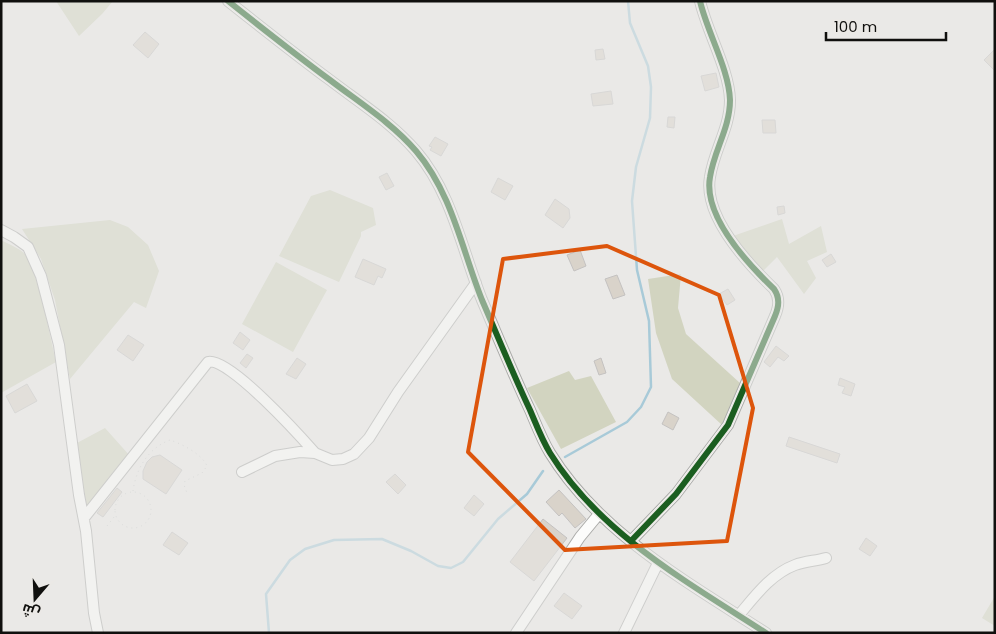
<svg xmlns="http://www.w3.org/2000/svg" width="996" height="634" viewBox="0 0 996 634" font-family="Poppins,Cairo,sans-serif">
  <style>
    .green { fill: #d2d4c0 }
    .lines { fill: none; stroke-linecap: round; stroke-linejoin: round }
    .stream { stroke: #a8cad8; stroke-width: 2.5 }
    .building { fill: #d9d3ca; stroke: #c4c2c1 }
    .minor-casing { stroke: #acacaa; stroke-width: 12 }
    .path { stroke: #cacaca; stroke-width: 1; stroke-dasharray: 1 4; stroke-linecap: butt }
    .minor { stroke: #fcfcfb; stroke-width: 10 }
    .cycleway-casing { stroke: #ebe9e6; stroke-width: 9 }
    .cycleway { stroke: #1b5e20; stroke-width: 6 }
    .marked { fill: none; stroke: #dd550c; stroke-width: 4; stroke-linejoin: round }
  </style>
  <rect width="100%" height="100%" fill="#eae9e7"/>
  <!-- green -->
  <path class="green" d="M56,1H113L102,14L79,36Z
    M330,190L373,208L376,225L361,232V236L339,282L279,256L311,196Z
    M782,219L789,244L821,226L827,252L807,261L816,278L804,294L777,257L764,270L760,271L733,236Z
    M110,220L128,227L148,245L159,271L146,308L134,302L70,379L55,300L41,259L22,229Z
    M1,240C8,244 19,248 25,254C36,265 52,343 56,362L1,393Z
    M276,262L327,290L293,352L242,324Z
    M681,274L678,308L686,334L740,383L722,425L672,379L656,333L648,279Z
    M569,371L575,380L591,376L616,422L561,449L527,388Z
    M105,428L130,456L89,505H85L77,443Z
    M995,596V626L982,618Z"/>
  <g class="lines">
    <!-- stream -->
    <path class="stream" d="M565,457L627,422L641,407L651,387L649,321L637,270L632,201L636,167L650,118L651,87L648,66L630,23L628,1
      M269,633L266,594L290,560L305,549L334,540L382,539L411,551L438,566L451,568L463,562L498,519L527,494L543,471"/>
  </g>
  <!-- building -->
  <path class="building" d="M145,32L159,44L148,58L133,45Z
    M603,49L605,59L596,60L595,50Z
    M995,49V71L984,60Z
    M716,73L719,87L705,91L701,76Z
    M611,91L613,104L593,106L591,94Z
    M668,117H675L674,128L667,127Z
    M762,120H775L776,133H763Z
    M435,137L448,144L441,156L430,150L432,147L429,146Z
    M387,173L394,186L386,190L379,177Z
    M498,178L513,186L505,200L491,192Z
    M555,199L569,209L570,218L563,228L545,215Z
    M784,206L785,213L778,215L777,207Z
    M580,250L586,266L574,271L567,255Z
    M831,254L836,262L827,267L822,260Z
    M363,259L386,269L382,278L378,276L374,285L355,277Z
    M617,275L625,295L613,299L605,279Z
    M728,289L735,300L727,305L719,294Z
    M240,332L250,340L243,350L233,343Z
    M128,335L144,345L133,361L117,350Z
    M776,346L789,356L784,361L778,357L770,367L764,362Z
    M247,354L253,358L246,368L240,363Z
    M297,358L306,364L296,379L286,374Z
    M601,358L606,373L599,375L594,361Z
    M840,378L855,384L851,396L842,393L845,387L838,385Z
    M27,384L37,401L15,413L6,396Z
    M668,412L679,418L673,430L662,424Z
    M789,437L840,454L837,463L786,446Z
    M160,455L182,470L166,494L143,479V471L147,462L152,457Z
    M395,474L406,485L398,494L386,482Z
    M117,488L122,492L103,517L97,513Z
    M559,490L586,519L575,528L562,513L559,516L546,502Z
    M474,495L484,504L474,516L464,508Z
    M543,519L567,538L534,581L510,562Z
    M172,532L188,543L179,555L163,545Z
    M866,538L877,546L870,556L859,549Z
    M564,593L582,606L572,619L554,606Z"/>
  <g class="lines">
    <defs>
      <path id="minor" d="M228,1C262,28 296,55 330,80C360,103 392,123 416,151C452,193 462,250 482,300C498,337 513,374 530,410C536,424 542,440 550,453C600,534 689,583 766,633
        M1,230L14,237L28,247L41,276L59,345L79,495L86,531L94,613L98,633
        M242,472L275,456L300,452L315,453L332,460L343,459L354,454L369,438L398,392L476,283
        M84,518L208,362C228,356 301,437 315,453
        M631,541L676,494L728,425L775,316C779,306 780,298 774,289C748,264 703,216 710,177C714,150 730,128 730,100C729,69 707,32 700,1
        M739,615C755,596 771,574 795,565C805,561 816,561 826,558
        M516,633L580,537L599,514
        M624,633L658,563"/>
    </defs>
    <!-- minor casing -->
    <use href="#minor" class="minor-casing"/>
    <!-- path -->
    <path class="path" d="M133,491C136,469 148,448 170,440C182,444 202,454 207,466L202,473L185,481L184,485L187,493
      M115 510a18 18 0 1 1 36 0a18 18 0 1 1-36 0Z
      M107,526L114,517"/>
    <!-- minor -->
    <use href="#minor" class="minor"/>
    <defs>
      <path id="cycleway" d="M228,1C262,28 296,55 330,80C360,103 392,123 416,151C452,193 462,250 482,300C498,337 513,374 530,410C536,424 542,440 550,453C600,534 689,583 766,633
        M631,541L676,494L728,425L775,316C779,306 780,298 774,289C748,264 703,216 710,177C714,150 730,128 730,100C729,69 707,32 700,1"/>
    </defs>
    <!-- cycleway casing -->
    <use href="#cycleway" class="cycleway-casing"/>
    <!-- cycleway -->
    <use href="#cycleway" class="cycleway"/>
  </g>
  <!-- marked area -->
  <path d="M0 0H996V634H0ZM607,246L719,295L753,408L727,541L565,550L468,452L503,259Z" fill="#eae9e7" fill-opacity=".55" fill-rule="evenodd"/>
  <path class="marked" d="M607,246L719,295L753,408L727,541L565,550L468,452L503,259Z"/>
  <!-- border -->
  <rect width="996" height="634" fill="none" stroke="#10100e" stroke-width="5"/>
  <!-- north arrow -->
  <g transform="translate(35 599) rotate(199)" stroke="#ebe9e6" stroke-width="4" paint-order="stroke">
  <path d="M0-4L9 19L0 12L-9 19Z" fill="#10100e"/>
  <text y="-8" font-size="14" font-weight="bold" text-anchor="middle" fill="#10100e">ش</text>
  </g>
  <!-- scale -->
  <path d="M826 32v8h120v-8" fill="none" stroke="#10100e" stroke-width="2.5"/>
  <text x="834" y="32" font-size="15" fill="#10100e" stroke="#ebe9e6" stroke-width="4" paint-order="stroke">100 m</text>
</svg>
